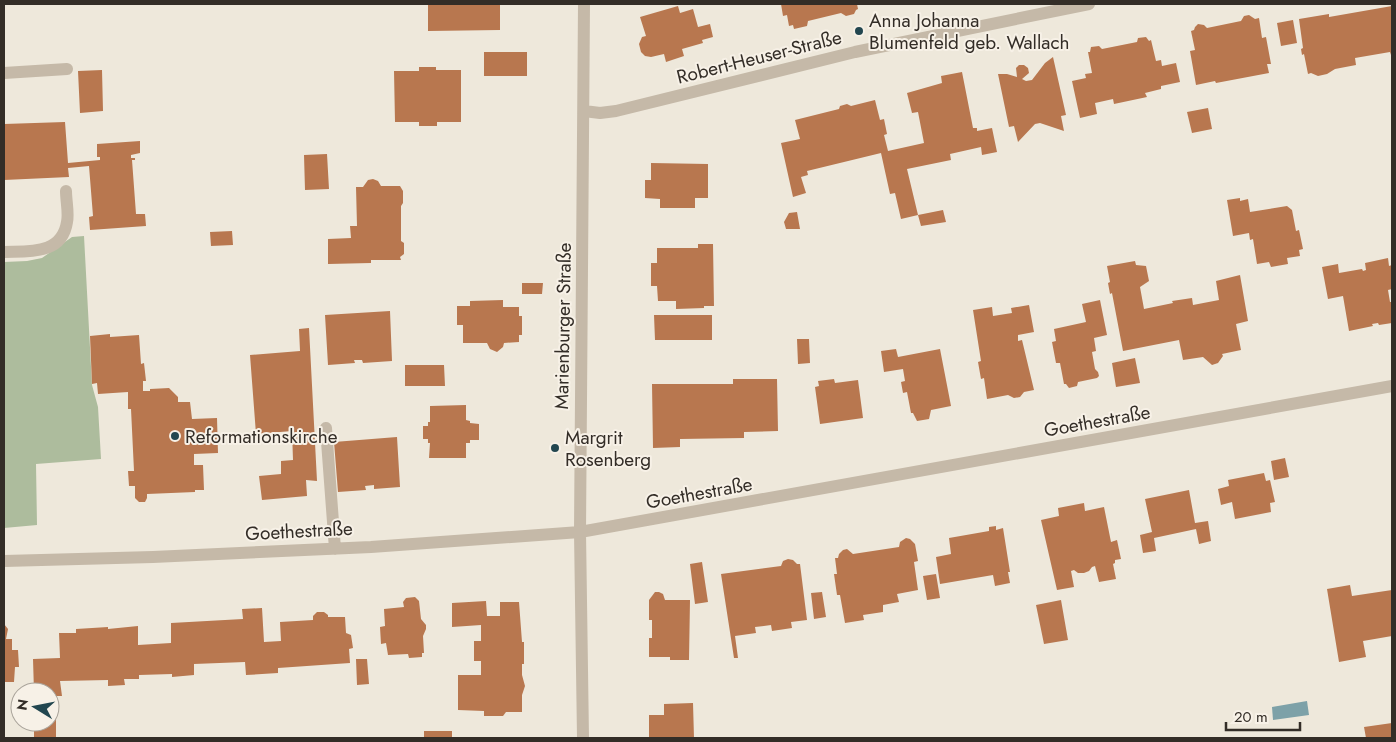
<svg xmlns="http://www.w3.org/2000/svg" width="1396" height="742" viewBox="0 0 1396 742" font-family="Jost,sans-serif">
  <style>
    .green { fill: #adbc9d }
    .water { fill: #7da1a8 }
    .building { fill: #b8774f }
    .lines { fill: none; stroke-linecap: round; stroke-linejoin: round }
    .minor { stroke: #c5b9a8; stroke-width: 12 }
    .poi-dot { fill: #22464f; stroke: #f7f1e7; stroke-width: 2 }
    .labels { text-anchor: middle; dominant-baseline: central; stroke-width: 4; stroke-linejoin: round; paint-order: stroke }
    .poi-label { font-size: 19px; fill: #332d27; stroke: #f7f1e7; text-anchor: start }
    .street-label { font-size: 19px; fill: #332d27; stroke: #f7f1e7 }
  </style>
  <rect width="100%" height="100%" fill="#eee8db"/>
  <!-- green -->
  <path class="green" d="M84,236L92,385L98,407L101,459L36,464L37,525L4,528V262L27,261L42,258L72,237Z"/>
  <!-- water -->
  <path class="water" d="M1307,701L1309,715L1273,720L1272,707Z"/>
  <!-- building -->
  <path class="building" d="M428,4H500V30L428,31Z
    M781,4H857L858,9L856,10L854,14L846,16L841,13L808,21L807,26L794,29L793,25L789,26L787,15L783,16Z
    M678,6L680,13L693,9L698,27L710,24L713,37L702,40L703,43L682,49L684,56L666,62L664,54L651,57L645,56L641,52L639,44L642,37L646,36L640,17Z
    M1392,6V58L1390,52L1355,58L1356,65L1335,69L1327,74L1318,76L1311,73L1308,74L1304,54L1302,55L1301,49L1303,48L1299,19L1329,14V17Z
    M1249,15L1255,19L1259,18L1262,38L1266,37L1271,64H1267L1269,73L1216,83L1215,81L1196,85L1190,51L1195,50L1191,31L1194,30L1195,27L1198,24L1204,25L1207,28L1241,21L1244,16Z
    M1293,20L1297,43L1281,46L1277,23Z
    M1146,37L1149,41L1151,40L1156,61L1161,60L1162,66L1176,63L1180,82L1161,86V89L1145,93L1147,97L1114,104L1113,99L1095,103L1097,114L1080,118L1072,81L1086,78L1085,74L1092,73L1088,52H1090L1091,47L1099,46L1102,49L1137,42L1138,38Z
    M484,52H527V76H484Z
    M1053,57L1066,115L1061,116L1064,131L1040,123L1035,124L1018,142L1014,126L1009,127L998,74H1007L1017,77L1016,68L1019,65H1024L1028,68L1029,73L1022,79L1026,81L1032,80L1045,63Z
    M419,67H436V70H461V122H437V126H419V122H395L394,71H419Z
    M102,70L103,111L80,113L78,71Z
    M962,72L973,128H977V131L992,128L997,152L982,155L981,147L950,154L951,160L907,169L918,215L901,219L895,193L890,194L881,153L807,171L808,175L801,177L806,193L793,197L781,143L800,139L795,120L839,109L840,106L847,104L851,106L875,100L880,120L884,119L887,134L884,135L888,151L924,143L918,112L912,113L907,93L942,83L941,76Z
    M1208,108L1212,129L1192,133L1187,112Z
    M65,122L68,163L100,160V157H97V144L140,141V153L131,155V158H135V160H132L136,214H145L146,226L90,230L89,217L93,216L89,166L68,168L69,177L4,180V124Z
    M327,154L329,189L305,190L304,155Z
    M651,163L708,164V198H695V208H660V199L645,198V180H651Z
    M373,179L378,181L381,186H400L403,191V203L401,206V241L404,243V254L400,257L401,260H371V263L328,264V239L351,238L350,226H357L356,187H363L368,180Z
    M1240,198V201L1248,199L1250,212L1287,206L1292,210L1296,231L1299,230L1303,249L1299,250L1300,256L1287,258L1288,264L1271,267L1269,262L1257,264L1253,239L1250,240L1249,233L1233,236L1227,200Z
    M943,210L946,222L921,226L918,215Z
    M797,212L800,229H786L784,222L789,213Z
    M232,231L233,245L211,246L210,232Z
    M698,244H713L714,306H704V308L676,309V301H658L657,286H651V263H657V248H698Z
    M1388,258L1389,266L1392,265V289L1388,290L1390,302H1392V323L1379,325L1378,323L1372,324L1373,326L1349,331L1343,296L1328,299L1322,267L1338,264L1339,273L1362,269L1363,271L1366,270L1365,263Z
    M1135,261L1136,265L1146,266L1149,281L1140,287L1144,309L1173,303L1172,301L1192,298L1193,305L1219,300L1216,281L1240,275L1248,321L1236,324L1241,350L1222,354L1223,356L1218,363L1212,365L1203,357L1183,360L1179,340L1123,351L1112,293L1110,294L1108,283L1110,282L1107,266Z
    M522,283H543L542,294H522Z
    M503,300V307H519V316H522V335H519V342L504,343L503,347L497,352L490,349L487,343H463V325H457V306H470V301Z
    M1100,300L1107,335L1094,338L1096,351L1092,352L1095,369L1098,372L1099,376L1097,378L1078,382L1077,386L1069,388L1066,384H1064L1060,363H1056L1052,342L1056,341L1054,329L1086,322L1082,304Z
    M1029,305L1034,332L1018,335V341L1022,340L1034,390L1024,392L1020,397L1014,398L1008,395L987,399L984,378L981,379L978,362L981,361L973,310L992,307L993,316L1012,313L1011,308Z
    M390,311L392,361L363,363L362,360H354L355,363L328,365L325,315Z
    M654,315H712V340H655Z
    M309,328L317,481L306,480L307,496L262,500L259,476L281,474V461L293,460L292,431L256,434L250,355L300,351L299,329Z
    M110,334V337L139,335L141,364L144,363L146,381H143V391H150V389L169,388L178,397V402H190L192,419L217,418L218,453L194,454V465H203L204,490H195V492L147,494V498L145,502H139L135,498V486H129L128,471H134L131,409H128V392L98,394L97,383L92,384L90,336Z
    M797,339H809L810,363L798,364Z
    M896,349L898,357L940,349L951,406L931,410L929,419L917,421L913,413H911L907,392L903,393L901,382L905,381L903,369L884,372L881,351Z
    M1135,358L1140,383L1116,387L1112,363Z
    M405,365H444L445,386H405Z
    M733,379H777L778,431L744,432V438L680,439V447L653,448L652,384H733Z
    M834,379L835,383L858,380L863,418L820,424L815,387L819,386L818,381Z
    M466,405V420L470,421V423L479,424V440H470V443H466V458H429L430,443H428V439H423V426H428V422H430V406Z
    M397,437L400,487L374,489V485L365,486L366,490L338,492L334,442Z
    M1285,458L1289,477L1274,480L1271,461Z
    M1264,473L1266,481L1270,480L1275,502L1270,503L1271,512L1235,519L1232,502L1221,505L1218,489L1229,486L1228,480Z
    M1189,490L1195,523L1208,521L1211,541L1199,544L1196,529L1154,538L1156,551L1143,553L1140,535L1152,532L1145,499Z
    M1084,503L1085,511L1104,507L1111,542L1117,540L1121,559L1115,560V563L1113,564L1116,579L1099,582L1095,566L1092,567L1089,571L1084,573H1078L1074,570L1071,571L1074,587L1057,590L1041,520L1059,516L1058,508Z
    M996,526V530L1003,528L1010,572H1008L1010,583L995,586L993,575L940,584L936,557L951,554L949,538L989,531V527Z
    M906,538L910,539L915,544L918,561L914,562L918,590L897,594L899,602L883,605V612L863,615L864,620L845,623L840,595H837L834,574H837L835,558H838L839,554L843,550L847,549L853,554L899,547L900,542Z
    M788,559L793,560L797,564H800L807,620L791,622L792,628L772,631L771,625L755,627L756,633L735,636L738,658H734L721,574L781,566L783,561Z
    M702,562L708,602L695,604L690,564Z
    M936,574L940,598L927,600L923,576Z
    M1350,585L1352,596L1392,590V636L1363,641L1366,657L1339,662L1327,589Z
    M655,592H659L663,594L665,600H690L689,660H670V657H649V638H652V620H649V600Z
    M822,592L826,617L814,619L811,593Z
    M415,597L419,601L421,619L426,625V629L423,636L424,653H422V657L409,658L408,654L388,655L386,643L381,644L380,627L385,626L384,609L404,607L403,602L406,598Z
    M1061,600L1068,640L1044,644L1036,605Z
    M486,601L487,616H500V602H519L522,642H524V664H522V675L525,686L522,695V712H506L503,716H484V711L458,710V675H481V661H474V641H481V625L452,627V603Z
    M262,608L264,642L281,641L280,622L313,620V616L317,612H324L328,615V617H345L346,633L351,635L353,648L349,649L350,663L278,668V673L246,675L245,662L194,664V675L172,677V674L139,675V679H124L125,685L108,686V680L60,681L62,696H56V738H34V722H50V692H34L33,659L60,658L59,633H76V629L108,627V629L138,626V645L171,643V623L243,619L242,609Z
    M4,624L8,629L6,639H12V650H18L19,667H15L14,682H4Z
    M356,659H367L369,684L357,685Z
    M693,703L694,738H649V715H664V704Z
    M1392,723V738H1366L1364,727Z
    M424,731H452V738H424Z"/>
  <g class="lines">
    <!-- minor -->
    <path class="minor" d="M4,73L67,69
      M584,111L600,113L616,111L855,52L1089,4
      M4,252C29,251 62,255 67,222C69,213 66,201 66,191
      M326,428L335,549
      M4,561L153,557L371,547L580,532L1392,386
      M583,738L580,532L584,4"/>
  </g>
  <!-- markers -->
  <g class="poi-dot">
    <circle cx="859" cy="31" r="5"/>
    <circle cx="175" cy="436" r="5"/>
    <circle cx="555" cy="448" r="5"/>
  </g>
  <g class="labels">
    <!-- poi labels -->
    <g class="poi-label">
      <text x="869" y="20">Anna Johanna<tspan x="869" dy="22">Blumenfeld geb. Wallach</tspan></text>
      <text x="185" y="436">Reformationskirche</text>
      <text x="565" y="437">Margrit<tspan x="565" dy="22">Rosenberg</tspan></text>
    </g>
    <!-- street labels -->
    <g class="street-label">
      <text transform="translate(759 57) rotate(-14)">Robert-Heuser-Straße</text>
      <text transform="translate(563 326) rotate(-89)">Marienburger Straße</text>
      <text transform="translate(1097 421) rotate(-10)">Goethestraße</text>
      <text transform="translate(699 493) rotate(-10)">Goethestraße</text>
      <text transform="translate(299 531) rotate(-3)">Goethestraße</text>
    </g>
  </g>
  <!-- border -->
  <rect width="1396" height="742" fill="none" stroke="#332d27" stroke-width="10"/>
  <!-- north arrow -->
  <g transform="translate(35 707) rotate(280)"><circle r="24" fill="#f7f1e7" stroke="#a9a39a"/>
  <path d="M0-4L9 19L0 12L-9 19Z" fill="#22464f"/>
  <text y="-8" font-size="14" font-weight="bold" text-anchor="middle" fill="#332d27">N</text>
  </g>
  <!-- scale -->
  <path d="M1226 722v8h74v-8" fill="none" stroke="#332d27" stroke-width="2.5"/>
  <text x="1234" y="722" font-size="15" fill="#332d27" stroke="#f7f1e7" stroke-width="4" paint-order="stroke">20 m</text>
</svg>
